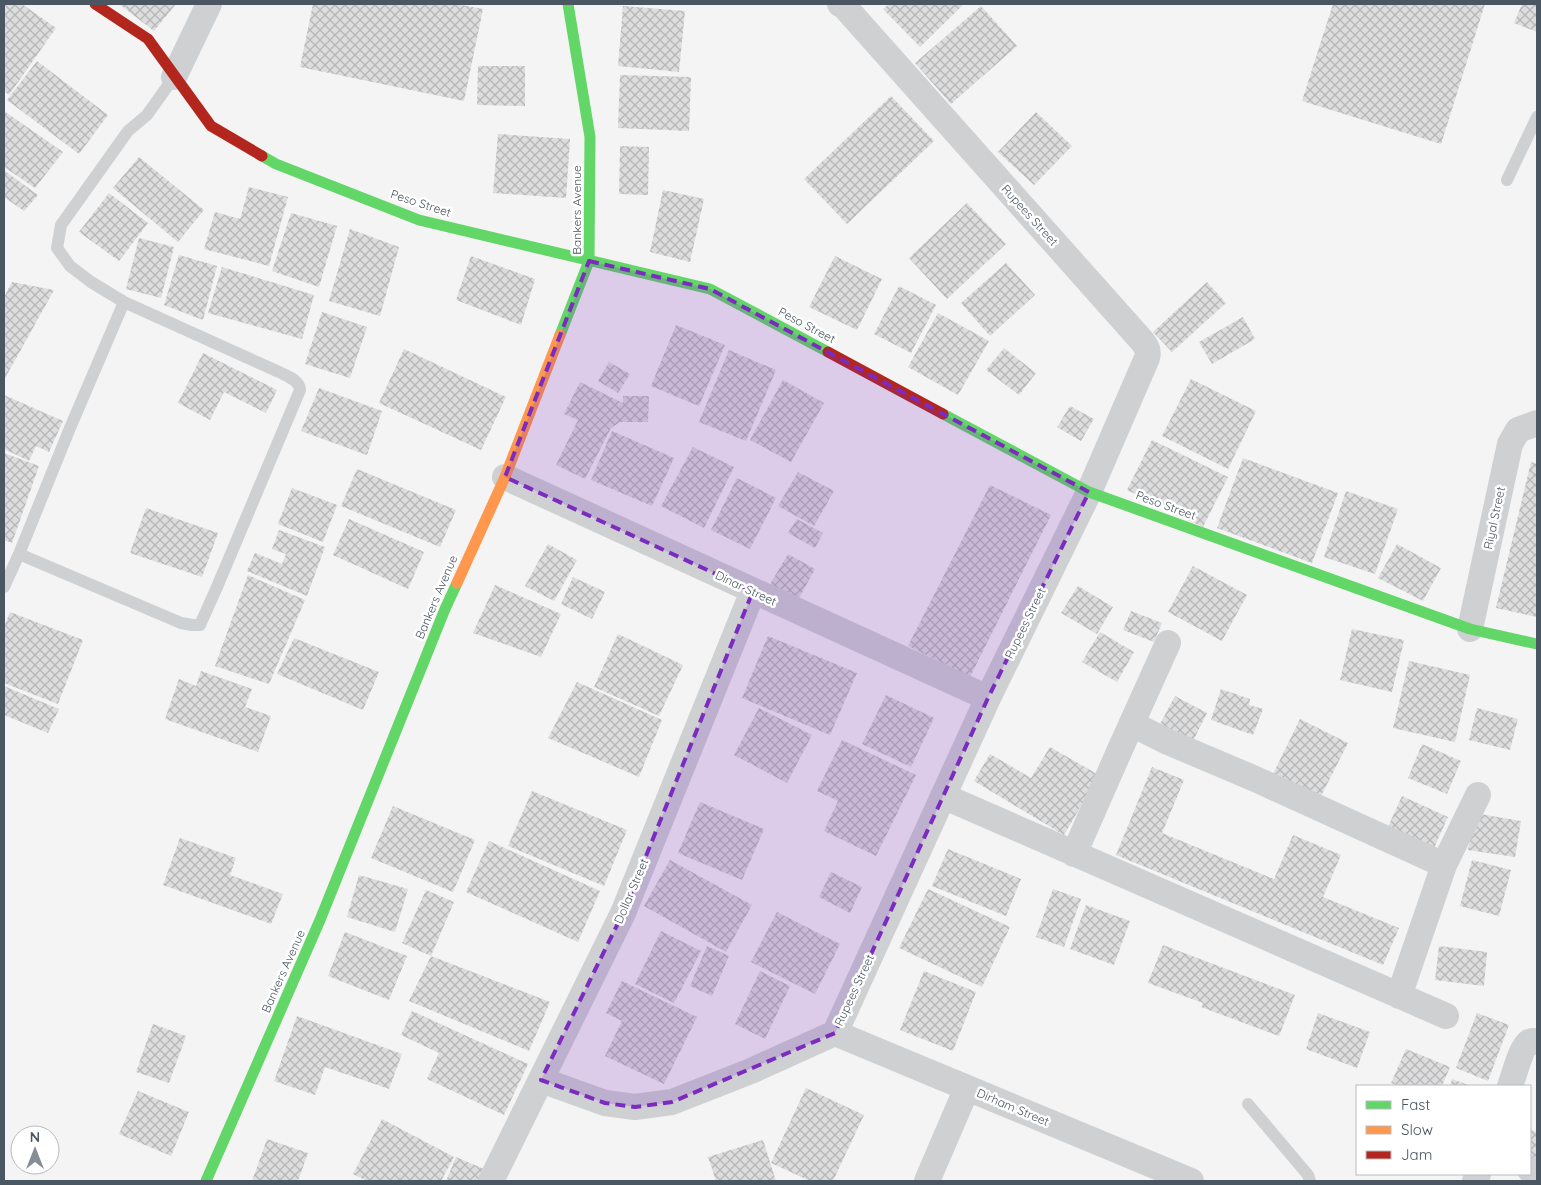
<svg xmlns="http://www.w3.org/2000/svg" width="1541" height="1185" viewBox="0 0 1541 1185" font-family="Quicksand,sans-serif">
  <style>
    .building { fill: url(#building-cross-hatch) }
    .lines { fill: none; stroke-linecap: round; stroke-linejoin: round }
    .lane { stroke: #ced0d2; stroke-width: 12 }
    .street { stroke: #ced0d2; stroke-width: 26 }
    .fast { stroke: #63d668; stroke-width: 11 }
    .slow { stroke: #ff974d; stroke-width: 11 }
    .jam { stroke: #b3261e; stroke-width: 11 }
    .marked { fill: #7b2cbf; fill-opacity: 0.2; stroke: #7b2cbf; stroke-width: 4; stroke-dasharray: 10 6; stroke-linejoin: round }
    .labels { text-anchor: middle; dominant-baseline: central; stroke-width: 5; stroke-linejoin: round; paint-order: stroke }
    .street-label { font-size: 12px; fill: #4a5661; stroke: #fff }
  </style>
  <defs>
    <pattern id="building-cross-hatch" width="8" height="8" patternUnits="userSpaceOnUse" patternTransform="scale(1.25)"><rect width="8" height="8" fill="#ddddde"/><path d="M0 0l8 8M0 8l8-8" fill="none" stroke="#b5b6b7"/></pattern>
  </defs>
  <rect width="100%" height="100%" fill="#f4f4f4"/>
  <!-- building -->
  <path class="building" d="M4,4H22L56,28L9,95L4,91Z
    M119,4H176L154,31Z
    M313,4H456L483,9L464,101L300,67Z
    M889,4H964L920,47L883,9Z
    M1333,4H1485L1441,144L1302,101Z
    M1522,4H1537V32L1514,23Z
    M623,6L685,11L679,72L618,66Z
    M981,6L1017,46L951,104L915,63Z
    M37,61L108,115L79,154L7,100Z
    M478,66H525V106L477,105Z
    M620,75L691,77L689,131L618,128Z
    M891,96L934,141L847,224L804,179Z
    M4,111L63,152L35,188L4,167Z
    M1036,112L1072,146L1034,185L998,152Z
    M498,134L570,139L566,198L493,193Z
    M620,146L649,147L648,195L619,194Z
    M139,157L204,210L178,242L113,188Z
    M5,171L38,195L24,211L4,197V173Z
    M249,187L288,197L269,266L204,249L215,212L240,219Z
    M663,190L704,199L690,262L650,252Z
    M109,193L148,223L119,261L79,232Z
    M967,203L1006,244L947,299L909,258Z
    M291,213L337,226L319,287L272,271Z
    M350,229L399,247L380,316L329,301Z
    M139,238L174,247L161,298L126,289Z
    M179,255L217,266L203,320L164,305Z
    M471,256L535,279L521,325L456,300Z
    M835,256L882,279L857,330L809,307Z
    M1006,263L1035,295L990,336L961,303Z
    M222,267L314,295L302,339L208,313Z
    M12,282L54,290L4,380V297Z
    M1207,282L1226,303L1172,352L1153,332Z
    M899,286L936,305L911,353L874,334Z
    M322,312L367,327L350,378L305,364Z
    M938,313L989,341L958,395L908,367Z
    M1243,317L1255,339L1212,364L1199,342Z
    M676,325L725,345L699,406L651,386Z
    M1004,348L1036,373L1019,395L986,370Z
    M404,349L506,397L481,450L379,403Z
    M729,350L776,370L746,441L699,422Z
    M203,353L277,390L266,413L224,392L210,420L178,403Z
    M609,362L630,374L618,393L598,381Z
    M1191,379L1256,411L1228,469L1162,436Z
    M783,380L824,403L791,462L750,440Z
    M580,382L623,403V396H649L648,422H620L611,428L585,479L556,465L578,420L564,414Z
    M319,388L382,411L367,455L301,431Z
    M4,395L63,421L49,452L36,446L29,461L4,449Z
    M1070,406L1094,419L1081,441L1057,427Z
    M612,431L674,458L652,506L591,480Z
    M1152,440L1228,477L1203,527L1127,490Z
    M693,447L734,467L704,528L661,506Z
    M4,453L39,466L12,543L4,540Z
    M1243,458L1338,493L1312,563L1217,528Z
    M1531,462L1537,464V617L1496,608Z
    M357,469L456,510L440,547L341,506Z
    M798,472L834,491L814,526L778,506Z
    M737,478L776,498L750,549L711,530Z
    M990,485L1051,515L970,677L908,646Z
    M292,488L337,505L323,542L278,524Z
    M1346,491L1398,509L1375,574L1324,557Z
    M146,508L218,533L202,577L130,553Z
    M349,519L424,552L408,589L333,555Z
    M797,519L823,533L815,548L788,533Z
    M279,530L325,547L307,596L247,571L255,553L282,564L286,554L272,549Z
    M548,544L577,560L554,601L525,586Z
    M1397,544L1441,568L1423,601L1378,578Z
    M788,554L815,569L798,600L769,586Z
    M1193,566L1247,595L1222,641L1168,612Z
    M248,575L305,600L269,684L215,666Z
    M573,577L605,592L592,619L561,604Z
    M495,585L561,614L541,657L473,633Z
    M1078,586L1113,607L1097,634L1061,613Z
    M1131,611L1162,623L1154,642L1123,630Z
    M10,612L83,640L58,704L4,683V627Z
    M1352,629L1404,640L1392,692L1340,680Z
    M1100,632L1134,652L1117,682L1082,662Z
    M618,634L683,665L659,716L594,687Z
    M768,636L857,673L830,735L742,698Z
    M294,638L379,672L363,710L277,674Z
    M1409,661L1470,675L1455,742L1393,728Z
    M201,671L252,689L245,707L271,716L258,752L165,719L179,679L196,686Z
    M577,682L662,720L639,777L548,738Z
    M4,686L59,709L48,733L4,715Z
    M1221,689L1250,699L1249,705L1263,709L1253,735L1211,720Z
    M886,695L934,718L911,767L862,744Z
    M1175,696L1207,713L1193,741L1160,724Z
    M759,708L812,735L787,783L734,755Z
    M1477,708L1518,719L1510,750L1469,740Z
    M1300,719L1348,743L1319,800L1272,776Z
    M842,740L916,775L876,856L824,831L838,801L817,791Z
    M1422,744L1461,761L1447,794L1408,778Z
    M1050,747L1099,775L1064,835L974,781L990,754L1031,778Z
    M1152,767L1184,780L1162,833L1274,879L1293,835L1341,855L1323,897L1399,928L1383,965L1116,855Z
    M532,791L627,830L604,886L508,846Z
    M1402,796L1448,817L1433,850L1387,829Z
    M700,802L764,829L742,880L678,853Z
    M393,806L475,840L453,892L371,858Z
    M1474,813L1521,821L1515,857L1468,850Z
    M180,838L236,858L230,875L283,894L271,924L163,885Z
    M489,841L600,891L578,942L466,892Z
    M948,849L1021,879L1006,916L932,886Z
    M670,860L752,905L726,952L644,906Z
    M1472,860L1511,870L1499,916L1460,906Z
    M831,872L862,887L850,913L819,897Z
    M359,875L408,889L395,932L347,917Z
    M928,889L1010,927L982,987L899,948Z
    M1053,889L1081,899L1064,947L1036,937Z
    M426,890L454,902L431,956L402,943Z
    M1086,905L1130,921L1114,965L1070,949Z
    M777,912L840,944L815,994L751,962Z
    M661,931L701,951L674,1003L635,984Z
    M345,932L407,956L389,1000L328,976Z
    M1163,945L1295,995L1279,1036L1201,1007L1203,1003L1148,983Z
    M707,946L729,956L712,996L690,986Z
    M1439,946L1487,952L1484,986L1435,980Z
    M431,956L550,1002L529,1051L409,1001Z
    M760,971L790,986L765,1039L735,1024Z
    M924,971L976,992L953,1051L900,1030Z
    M622,981L697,1017L664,1084L605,1056L622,1021L606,1013Z
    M412,1011L528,1064L504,1115L427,1079L439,1053L401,1035Z
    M1318,1013L1370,1032L1357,1068L1306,1049Z
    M1477,1013L1509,1025L1488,1081L1456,1068Z
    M297,1016L402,1054L389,1089L325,1067L315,1095L274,1081Z
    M153,1024L186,1036L169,1083L136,1072Z
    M1406,1049L1450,1067L1442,1086H1399L1391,1083Z
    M1452,1079L1471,1086H1450Z
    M806,1088L864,1115L833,1181H810L771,1163Z
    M138,1091L189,1112L171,1156L119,1134Z
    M382,1119L454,1157L441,1181H367L353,1174Z
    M1530,1129L1537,1132V1161L1530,1158Z
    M267,1139L308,1153L298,1181H252Z
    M763,1140L776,1181H716L708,1157Z
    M456,1157L489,1171L485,1181H446Z"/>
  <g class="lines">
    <!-- lane -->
    <path class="lane" d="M1507,180L1537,117
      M19,554L181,623L192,625H200L217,587L300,390C300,380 287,376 279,372L124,302L91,282L70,266L57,248L61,225L128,131L147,115L174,77
      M4,587L19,554L70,428L124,302
      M1248,1104L1308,1175L1310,1181"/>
    <!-- street -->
    <path class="street" d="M174,77L209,4
      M505,477L988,698
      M1470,629L1510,444L1518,430L1537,423
      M1132,724L1168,742L1253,778L1444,865
      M943,796L1446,1016
      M1074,854L1122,745L1168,643
      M1399,996L1444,865L1478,795
      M835,1033L1191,1181
      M541,1080L605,1103L635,1107L672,1102L751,1071L835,1033L988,698L1089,492L1147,358C1149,351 1147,348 1143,342L844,6L840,4
      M1510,1086C1514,1076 1521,1047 1529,1042C1533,1040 1534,1041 1537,1042
      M1530,1170L1537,1173
      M491,1181L623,913L753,591
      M927,1181L967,1088
      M1475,1181L1478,1174"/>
    <!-- fast -->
    <path class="fast" d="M262,156L276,164L419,220L710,289L828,352
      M560,335L589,261L590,137L568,4
      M943,414L1089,492L1470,629L1537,644
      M206,1181L320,920L445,609L457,583"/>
    <!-- slow -->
    <path class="slow" d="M457,583L505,477L560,335"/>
    <!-- jam -->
    <path class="jam" d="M95,4L148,39L211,126L262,156
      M828,352L943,414"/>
  </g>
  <!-- marked area -->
  <path class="marked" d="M589,261L710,289L1089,492L988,698L835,1033L672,1102L635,1107L605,1103L541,1080L623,913L753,591L505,477Z"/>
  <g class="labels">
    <!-- street labels -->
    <g class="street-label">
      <text transform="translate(421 203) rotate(18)">Peso Street</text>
      <text transform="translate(576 210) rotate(-90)">Bankers Avenue</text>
      <text transform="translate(1030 215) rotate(48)">Rupees Street</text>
      <text transform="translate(807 325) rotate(28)">Peso Street</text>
      <text transform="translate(1166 505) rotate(20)">Peso Street</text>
      <text transform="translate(1494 518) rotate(-78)">Riyal Street</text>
      <text transform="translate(746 588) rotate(25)">Dinar Street</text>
      <text transform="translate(436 597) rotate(-67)">Bankers Avenue</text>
      <text transform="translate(1025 623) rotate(-64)">Rupees Street</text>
      <text transform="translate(631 891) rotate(-67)">Dollar Street</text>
      <text transform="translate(283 971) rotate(-66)">Bankers Avenue</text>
      <text transform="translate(854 990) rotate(-65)">Rupees Street</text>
      <text transform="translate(1013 1107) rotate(23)">Dirham Street</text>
    </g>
  </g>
  <!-- border -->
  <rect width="1541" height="1185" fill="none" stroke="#4a5661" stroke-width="10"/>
  <!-- legend -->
  <rect x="1356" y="1085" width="175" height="90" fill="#ffffff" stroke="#b7bbc0"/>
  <rect x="1366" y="1101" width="25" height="8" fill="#63d668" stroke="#b7bbc0"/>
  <text x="1401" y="1110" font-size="15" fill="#4a5661">Fast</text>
  <rect x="1366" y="1126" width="25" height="8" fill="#ff974d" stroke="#b7bbc0"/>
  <text x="1401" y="1135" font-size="15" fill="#4a5661">Slow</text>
  <rect x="1366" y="1151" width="25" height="8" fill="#b3261e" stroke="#b7bbc0"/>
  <text x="1401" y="1160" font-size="15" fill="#4a5661">Jam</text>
  <!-- north arrow -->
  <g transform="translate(35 1150)"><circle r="24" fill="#ffffff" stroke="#b7bbc0"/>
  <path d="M0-4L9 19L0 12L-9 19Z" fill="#868d94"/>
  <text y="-8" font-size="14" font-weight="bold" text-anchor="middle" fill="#4a5661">N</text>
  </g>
</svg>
